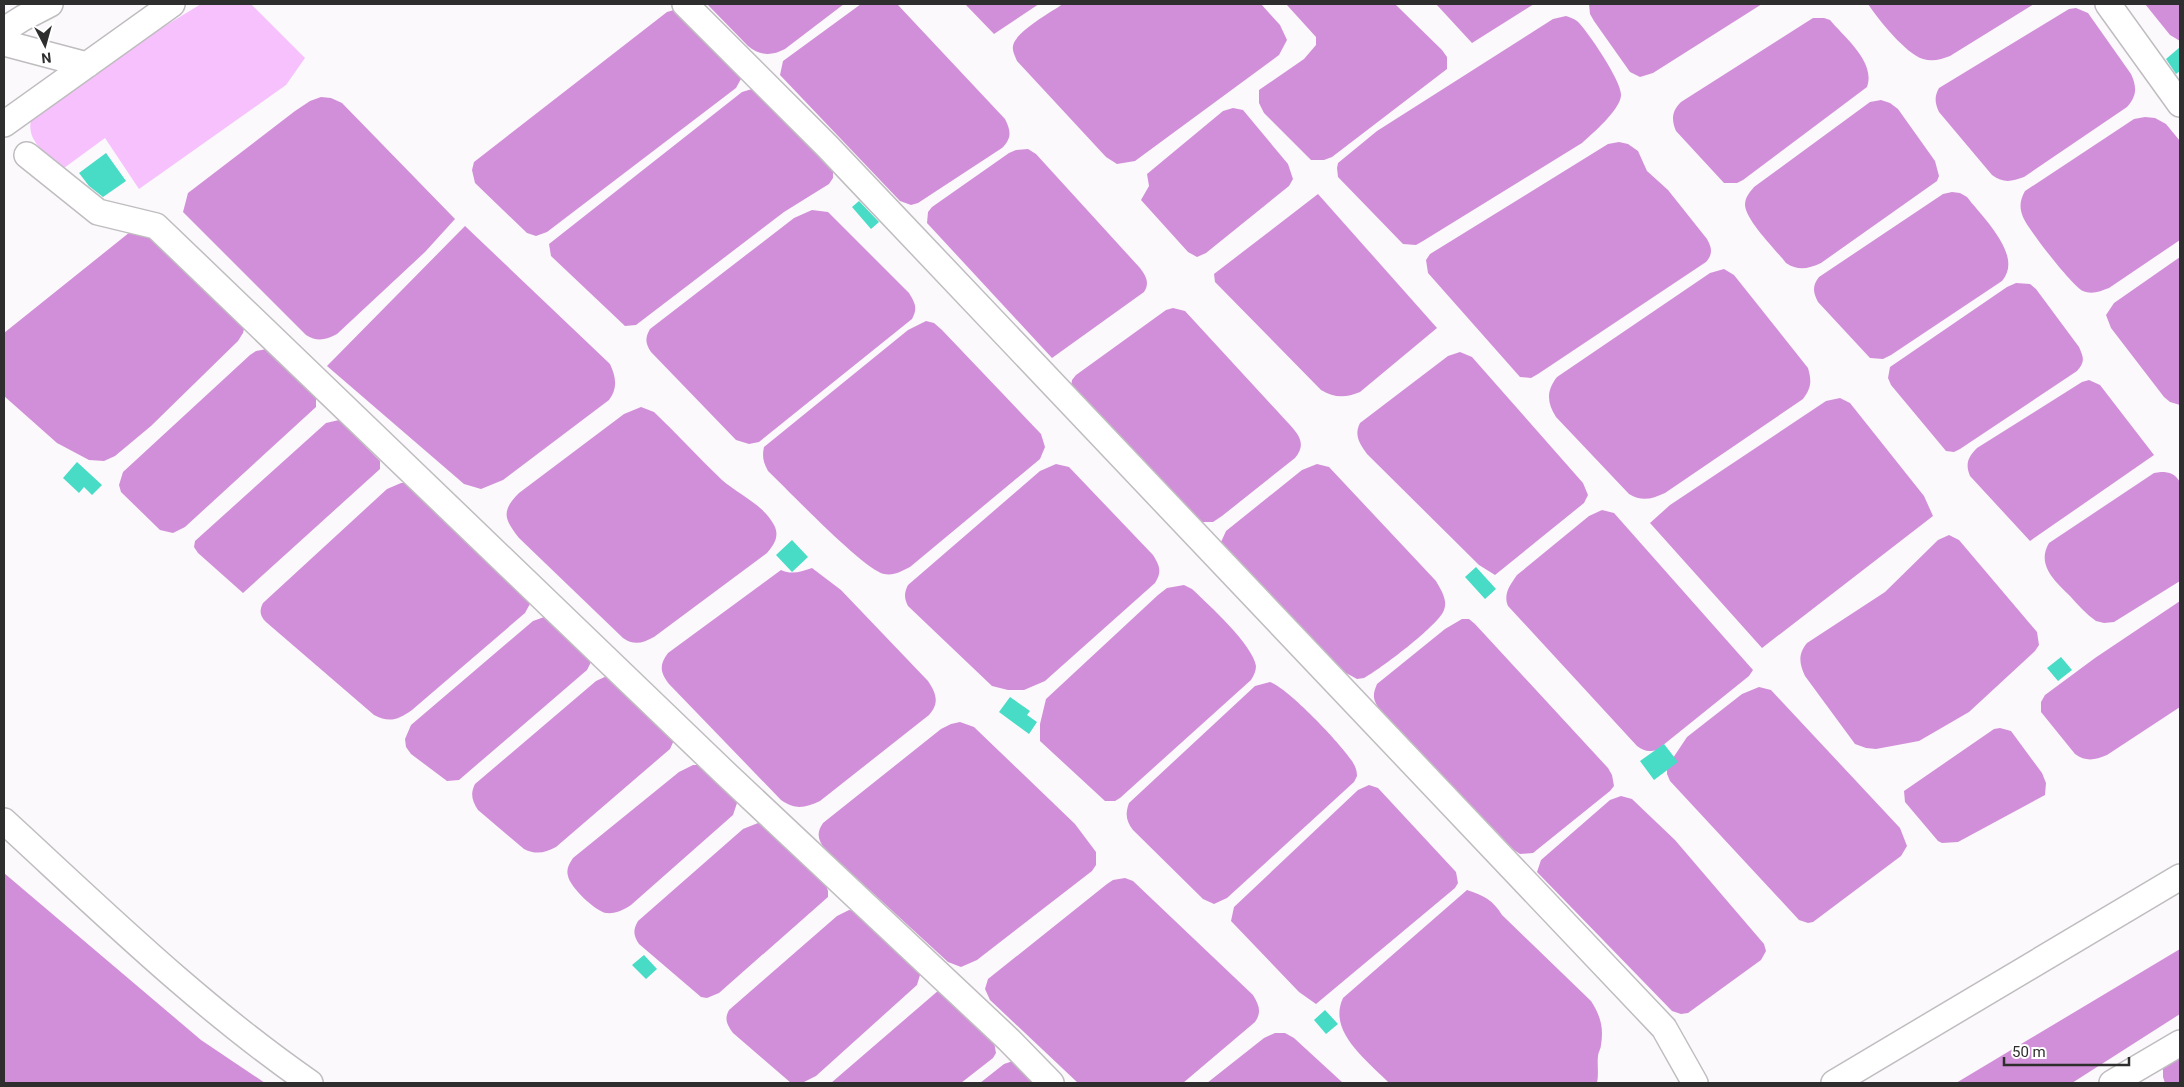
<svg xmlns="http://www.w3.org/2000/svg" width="2184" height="1087" viewBox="0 0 2184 1087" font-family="Roboto,sans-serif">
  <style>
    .green { fill: #f7c1fd }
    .water { fill: #d28fd9 }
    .building { fill: #48dbc6 }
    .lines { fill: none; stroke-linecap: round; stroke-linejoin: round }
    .minor-casing { stroke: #c0bdc0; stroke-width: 28 }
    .minor { stroke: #fff; stroke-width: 25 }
  </style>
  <rect width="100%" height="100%" fill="#fbf9fb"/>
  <!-- green -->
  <path class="green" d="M201,4H251L305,58L286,85L139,189L105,138L64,168C39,149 17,134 40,102Z"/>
  <!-- water -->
  <path class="water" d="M707,4H844L785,49C772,56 760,56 748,46Z
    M861,4L898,5L1005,119C1011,131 1012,138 1002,148L918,203L911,205L900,201L780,75L783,61Z
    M965,4H1039L994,34Z
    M1063,4H1261L1280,25L1287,40L1279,55L1135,161L1117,164L1106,157L1017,61C1015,56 1012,51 1013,46C1015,32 1051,12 1063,4Z
    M1286,4H1395L1442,50L1447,57V69L1332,157L1324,160H1311L1264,113L1259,103V90L1304,59L1316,45V37Z
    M1436,4H1534L1472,43Z
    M1589,4H1762L1653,73L1640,77L1630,72L1594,21L1590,14Z
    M1868,4H2034L1950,56C1942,59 1933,62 1923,59C1906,54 1878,19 1868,4Z
    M2145,4H2180V41L2170,35Z
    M2076,8L2088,13L2131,74C2137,87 2137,96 2127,107L2024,177C2011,182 2003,183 1992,175L1939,112C1935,103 1934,97 1939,88L2069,9Z
    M674,10H680L742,77L736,88L547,232L536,236L527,233L475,183L472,170L474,162L667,12Z
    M1566,16C1570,17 1574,19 1577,21C1587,30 1623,83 1621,96C1619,111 1593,133 1582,143L1423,241L1416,245L1403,244L1338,177L1337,168L1338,163L1377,131L1553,19Z
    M1813,18H1824L1830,20C1845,38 1876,62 1867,87L1743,180L1737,183H1724L1676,131C1671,119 1672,111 1681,102Z
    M752,89L833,169V178L829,184L784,212L636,325L625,326L551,256L549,244L742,92Z
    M321,97L331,98L342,103L455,219L425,252L337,334C326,340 317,342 306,335L183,212L188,193L295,111L310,101Z
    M1881,100L1890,103L1898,109L1935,161L1939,176L1937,181L1821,263C1808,269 1798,271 1786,263C1776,250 1746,221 1745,205C1745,197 1750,192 1754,187L1870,102Z
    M1233,108L1243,110L1288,164L1293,179L1289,186L1206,253L1197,257L1188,252L1141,200L1149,186L1147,174L1223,111Z
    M2145,117L2155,118L2166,124L2180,141V240L2109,288C2101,291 2092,295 2083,291C2073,287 2027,228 2023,217C2019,207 2020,200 2025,191L2134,119Z
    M1619,142L1628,144L1638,151L1647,171L1668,190L1707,239C1712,248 1713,254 1706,262L1538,374L1531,378L1520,377L1428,273L1426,260L1430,254L1608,144Z
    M1028,149L1036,154L1140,268C1146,276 1150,283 1144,292L1052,358L927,223L928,212L932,207L1009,153L1016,150Z
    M1952,192L1960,193L1967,197C1983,218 2024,256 2002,281L1891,355L1883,359L1870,358L1818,302C1813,292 1812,286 1819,277L1943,194Z
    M1318,194L1437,328L1360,392C1346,398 1334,398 1321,390L1215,282L1214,274Z
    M812,210L828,212L909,293C915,303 918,308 912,319L759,442L749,444L736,440L651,352C645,343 645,338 650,329L794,218Z
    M145,220L245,325L243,333L238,341L151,426L115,456L104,461L89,460L57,443L4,396V333Z
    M465,226L610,364C616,377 618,388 609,400L503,480L481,489L464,484L327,366Z
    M2180,257V405L2170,402L2164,397L2111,328L2106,315L2114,303Z
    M1724,269L1734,275L1808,368C1812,382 1811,388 1803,399L1665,493C1652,499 1642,502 1629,494L1556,417C1547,403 1546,391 1557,377L1710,273Z
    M2016,283L2030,284L2036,289L2079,347C2084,358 2085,362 2077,371L1960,449L1954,452L1946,451L1891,385L1888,378L1890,367L2007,287Z
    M1173,308L1185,311L1290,425C1300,436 1306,445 1295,458L1222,516L1213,522H1199L1071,387L1072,380L1076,375L1166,310Z
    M926,321L934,323L942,330L1041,434L1045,447L1040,459L910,567C902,571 894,576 884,574C864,570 788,490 768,471C763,462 762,456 764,447L908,330Z
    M267,349L316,395V407L185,527L173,533L160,530L121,492L119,485L123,472L250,355L256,351Z
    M1460,352L1472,357L1583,483L1588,495L1584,503L1495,575L1479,565L1367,454C1359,443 1354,435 1360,423L1448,356Z
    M2089,380L2100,385L2154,455L2030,541L1970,476C1965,464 1968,457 1977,448L2082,382Z
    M1840,398L1850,403L1924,496L1933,516L1762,648L1650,523L1670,505L1826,401Z
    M641,407L654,412C677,434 699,458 722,480C738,494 764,505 774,525C780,536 774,545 767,553L654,637C643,643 634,646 623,638L519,538C504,519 501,511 519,493L624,414Z
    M339,420L380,461V469L243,593L198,553L194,547L195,541L326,423Z
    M1056,464L1069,467L1153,555C1160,566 1162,572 1155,583L1045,681L1024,690H1008L992,686L908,606C904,598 904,593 908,585L1040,471Z
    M1317,464L1329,467L1436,581C1441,590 1448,600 1444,610C1439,625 1379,670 1364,678L1357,679L1346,673L1227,554L1221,542L1226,531L1302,470Z
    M2161,472C2170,472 2175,474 2180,482V581L2114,622L2104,623L2096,621C2086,614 2078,605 2070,596C2055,581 2036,565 2049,543L2154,473Z
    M401,483H409L531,602L525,613L412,710C398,720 389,723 374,715L266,622C260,616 259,611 263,603L387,489Z
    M1602,510L1614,513L1753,670L1749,676L1657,750C1648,752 1644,751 1637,746L1508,606C1503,594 1510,585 1517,575L1589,516Z
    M1949,535L1959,540L2037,632L2039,645L2035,651L1969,712L1919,741L1876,749L1866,748L1855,744L1805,676C1799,663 1798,654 1807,643L1885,592L1938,540Z
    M812,568L841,590L928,681C936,693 940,703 929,715L820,801C805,808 795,810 781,800L669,684C660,672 659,665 668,653L781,570C792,575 800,572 812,568Z
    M1184,585L1192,589C1208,604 1253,645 1256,666C1256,671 1254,675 1251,680L1120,798L1115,801H1105L1040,741V724L1046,699L1158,595L1167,588Z
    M2180,601V707L2107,755C2095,760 2086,762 2075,754L2041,712V702L2045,695L2095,658Z
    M547,616L593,658L587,670L459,780L447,781L411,754L406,747L405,739L411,725L533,621Z
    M1462,619H1469L1475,624L1608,768L1612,775L1614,786L1610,791L1533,853L1520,854L1514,850L1380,710C1373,700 1372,696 1377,684L1445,629Z
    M609,675L675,738L670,749L556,847C545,853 536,855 524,849L478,810C472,801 470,794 475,784L596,681Z
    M1270,682C1288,688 1341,744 1352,761C1355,766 1357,770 1357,776L1354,782L1227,898L1214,904L1203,899L1133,830C1126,821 1125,814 1129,803L1255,686Z
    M1759,687L1771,690L1900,828L1907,846L1901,856L1813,922L1808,923L1799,920L1670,781L1667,774V767L1687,737L1742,694Z
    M960,722L974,727L1075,824L1096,852V865L1092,871L977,960L961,967L948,962L825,849C818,840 816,833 823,823L941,729L951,724Z
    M2000,728L2011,731L2042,773L2046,783L2045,795L1958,842L1942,843L1938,841L1905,802L1904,791L1994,729Z
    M693,765H700L735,796L737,803L733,815L631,905C623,910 616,914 606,913C595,911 570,887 568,876C566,869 569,864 573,858L679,772Z
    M1369,785L1378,788L1456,872L1458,883L1455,888L1316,1004L1299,992L1231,921L1234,907L1358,790Z
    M1621,796L1632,799L1675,840L1764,944L1766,951L1761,960L1688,1013L1681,1014L1672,1011L1537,872L1541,860L1610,800Z
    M758,823L764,824L770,827L826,885L828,891V897L719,993L707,998L701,997L639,944C633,935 633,930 638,921L743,829Z
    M4,873L201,1040L265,1083H4Z
    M1125,878L1133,881L1253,995C1259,1005 1262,1012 1255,1022L1183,1083H1078L990,1000L985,989L988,979L1107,884L1113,880Z
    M1467,890C1483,895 1493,900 1502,915L1591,1001C1600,1015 1604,1027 1601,1045C1601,1049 1598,1052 1598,1056C1597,1065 1599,1074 1597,1083H1389C1368,1061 1327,1032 1343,998Z
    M849,910L855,911L918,969L920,975L917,985L816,1076L802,1083H791L733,1033C727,1025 724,1019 729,1010L837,916Z
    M2180,949V1014L2072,1083H1956Z
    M939,990L994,1042L996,1053L993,1058L961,1083H831Z
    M1275,1033H1285L1294,1038L1343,1083H1207L1264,1038Z
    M2180,1052V1083H2165L2163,1077V1066Z
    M1013,1061L1036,1083H980L1004,1064Z"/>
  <!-- building -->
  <path class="building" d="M2180,47V71L2176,74L2166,59Z
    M106,153L126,181L103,197L89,186L79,173Z
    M859,201L879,222L871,229L852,207Z
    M77,462L102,485L92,495L84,487L79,493L63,478Z
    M792,540L808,557L792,572L776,555Z
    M1476,567L1496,589L1485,599L1465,577Z
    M2061,657L2072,670L2058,681L2047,668Z
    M1010,697L1030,711L1027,715L1037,722L1029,734L999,712Z
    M1664,744L1678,762L1654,780L1640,761Z
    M644,955L657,969L646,979L632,965Z
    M1325,1010L1338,1024L1326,1034L1314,1020Z"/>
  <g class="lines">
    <defs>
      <path id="minor" d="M685,4L827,146L1664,1028L1695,1083
        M2108,4L2180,104
        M4,30L23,18L50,4
        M4,43L87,65
        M4,124L172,4
        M27,155L98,212L156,226L725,773L1009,1040L1051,1083
        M4,821C103,912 199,1006 310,1083
        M1834,1083L2180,877
        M2112,1083L2180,1043"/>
    </defs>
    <!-- minor casing -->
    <use href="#minor" class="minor-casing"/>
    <!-- minor -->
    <use href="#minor" class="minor"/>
  </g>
  <!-- border -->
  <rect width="2184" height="1087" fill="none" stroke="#2f2e2f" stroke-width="10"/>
  <!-- north arrow -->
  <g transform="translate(45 45) rotate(174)" stroke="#ffffff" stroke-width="4" paint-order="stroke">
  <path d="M0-4L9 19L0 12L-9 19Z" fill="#2f2e2f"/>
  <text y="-8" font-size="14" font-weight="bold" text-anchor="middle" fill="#2f2e2f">N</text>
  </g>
  <!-- scale -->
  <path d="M2004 1057v8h125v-8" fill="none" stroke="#2f2e2f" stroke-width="2.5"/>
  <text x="2012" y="1057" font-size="15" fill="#2f2e2f" stroke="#ffffff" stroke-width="4" paint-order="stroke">50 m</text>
</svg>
